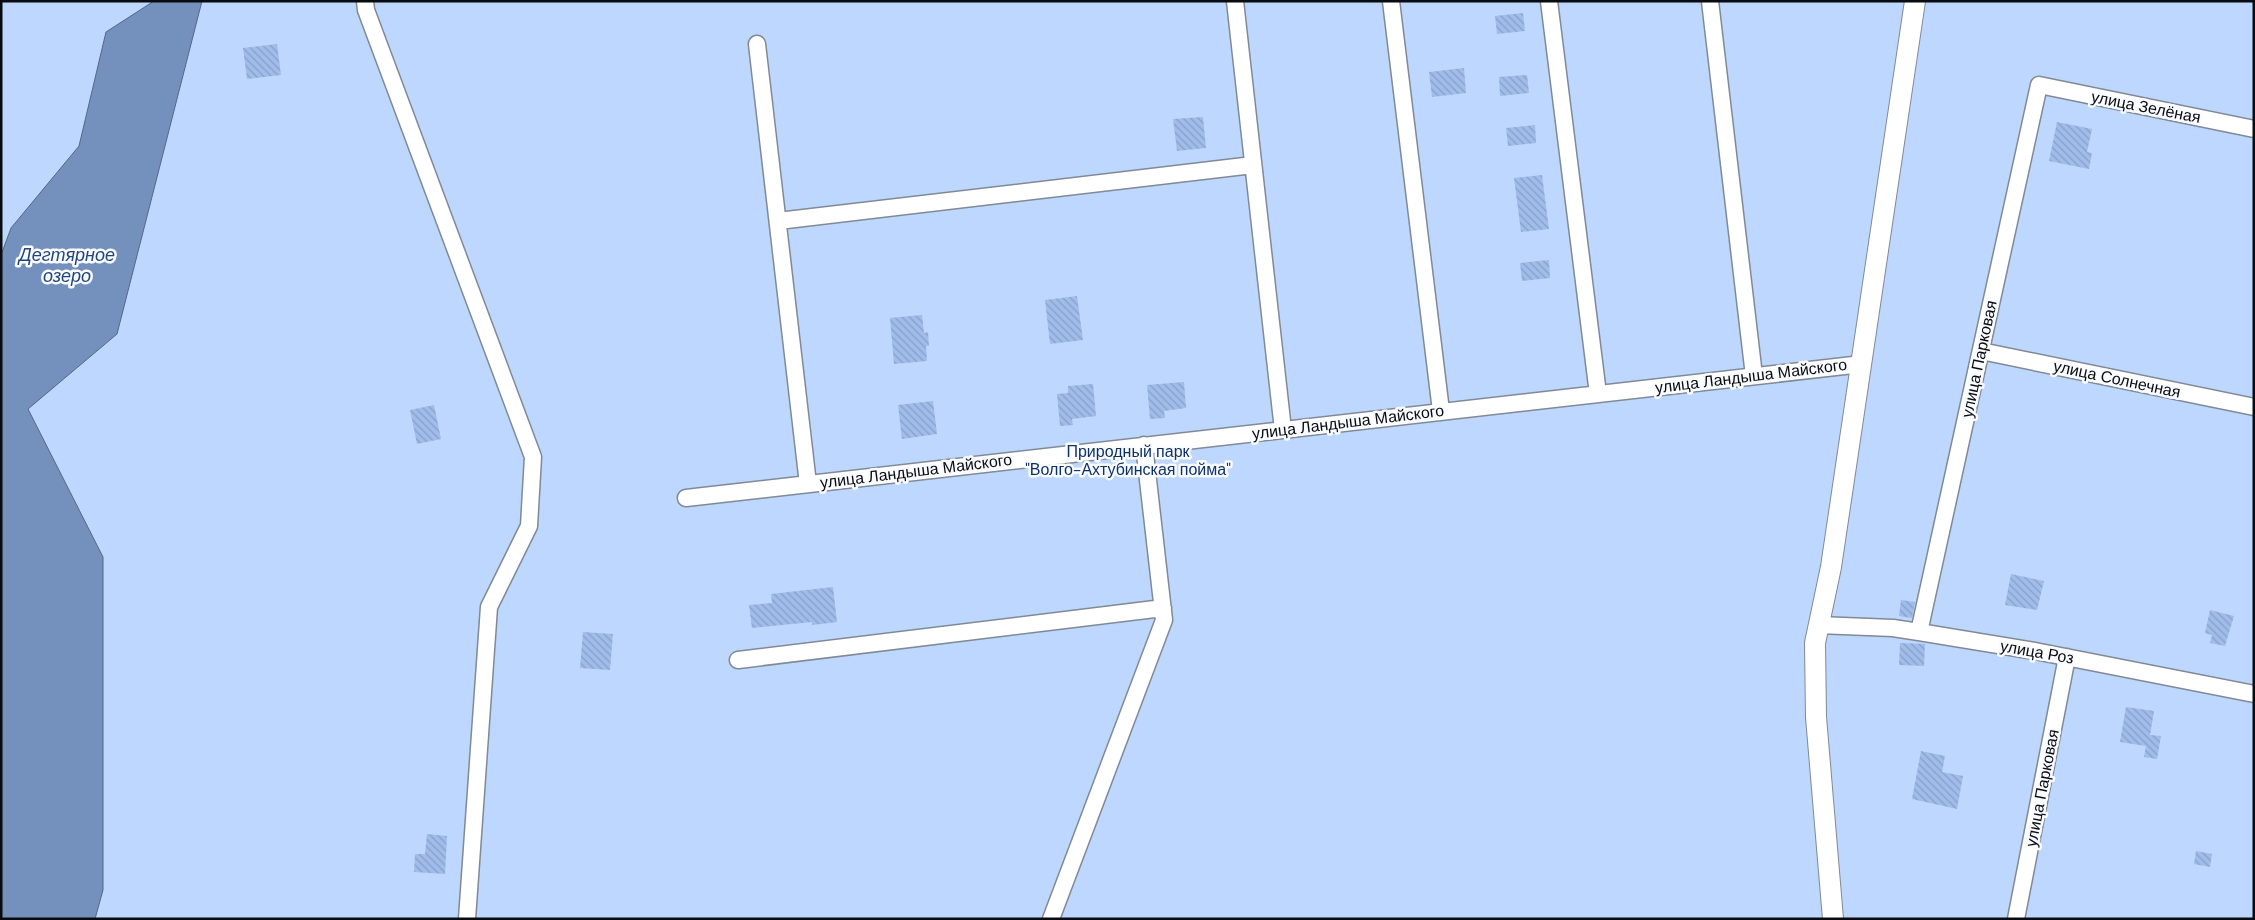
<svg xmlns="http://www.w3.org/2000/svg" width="2255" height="920" viewBox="0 0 2255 920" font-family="'DM Sans',sans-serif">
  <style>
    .park { fill: #bdd7fe }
    .water { fill: #7490bc; stroke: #546888 }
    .building { fill: url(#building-back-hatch) }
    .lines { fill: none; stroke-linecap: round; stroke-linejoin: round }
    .minor-casing { stroke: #808996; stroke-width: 19 }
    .tertiary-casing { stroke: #808996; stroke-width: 22 }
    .minor { stroke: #fff; stroke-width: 16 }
    .tertiary { stroke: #fff; stroke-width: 20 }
    .labels { text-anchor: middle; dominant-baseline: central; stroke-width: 5; stroke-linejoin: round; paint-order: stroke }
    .street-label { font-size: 16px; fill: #080b10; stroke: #f9fbfe }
    .park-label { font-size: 16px; fill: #0e3268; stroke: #f9fbfe }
    .water-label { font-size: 18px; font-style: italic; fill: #21457c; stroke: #f9fbfe }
  </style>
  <defs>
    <pattern id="building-back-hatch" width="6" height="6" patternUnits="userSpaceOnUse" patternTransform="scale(1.25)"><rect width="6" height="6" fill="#9fbcea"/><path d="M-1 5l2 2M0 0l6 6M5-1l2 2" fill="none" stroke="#87a0c8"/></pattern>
  </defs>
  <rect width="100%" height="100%" fill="#e4eefd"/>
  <!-- park -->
  <path class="park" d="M1,1H2254V919H1Z"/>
  <!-- water -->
  <path class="water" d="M154,1H202L117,334L28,409L103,557V890L95,919H1V255L11,228L79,146L106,32Z"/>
  <!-- building -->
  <path class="building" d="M1523,13L1525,31L1497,34L1495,16Z
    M277,44L281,75L247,79L243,48Z
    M1464,68L1466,93L1432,97L1429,72Z
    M1527,75L1529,93L1500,96L1499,77Z
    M1203,117L1206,148L1177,151L1173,119Z
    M2057,122L2092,129L2087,152L2092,153L2089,169L2049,161Z
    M1535,125L1536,143L1508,146L1506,128Z
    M1542,175L1549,229L1521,232L1514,178Z
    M1549,260L1550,278L1522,281L1520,263Z
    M1077,296L1083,340L1050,344L1045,300Z
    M922,315L924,333L928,332L929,346H926L927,361L894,364L890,318Z
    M1184,382L1186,408L1164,411L1165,418L1150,419L1147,385Z
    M1093,384L1096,416L1072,419L1073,425L1060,426L1057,394L1068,393V386Z
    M933,401L937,434L902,439L898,405Z
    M434,405L441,439L417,444L410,410Z
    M2011,574L2044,581L2037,610L2005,605Z
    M833,587L837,622L812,625V622L752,628L749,605L772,603L771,594Z
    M1901,600L1915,602L1912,618L1899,616Z
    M2210,610L2234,616L2225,646L2210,643L2212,635L2205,633Z
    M583,632L613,634L610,670L580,668Z
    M1900,643L1925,644L1924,666L1899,665Z
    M2126,707L2154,711L2150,735L2161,736L2157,759L2144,757L2146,746L2120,742Z
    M1921,751L1945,756L1942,772L1963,776L1957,809L1912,799Z
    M427,834L447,836L445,874L414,872L415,854H425Z
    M2196,851L2212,854L2210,867L2194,864Z"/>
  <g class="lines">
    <defs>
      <path id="minor" d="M365,1L366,10L533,457L529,526L489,607L467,919
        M1235,1L1283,430
        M1391,1L1441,411
        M1549,1L1598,394
        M1710,1L1754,376
        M757,44L808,484
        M778,221L1253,165
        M1981,351L2254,407
        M686,498L1862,364
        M1818,625L1893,628L1919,632L2035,651L2254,694
        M1919,632L2039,85L2254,129
        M738,660L1163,608
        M1051,919L1164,620L1144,445
        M2016,919L2067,657"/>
      <path id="tertiary" d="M1833,919L1816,717L1815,643L1831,567L1915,1"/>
    </defs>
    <!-- minor casing -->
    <use href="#minor" class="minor-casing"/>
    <!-- tertiary casing -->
    <use href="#tertiary" class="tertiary-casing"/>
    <!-- minor -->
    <use href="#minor" class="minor"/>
    <!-- tertiary -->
    <use href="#tertiary" class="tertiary"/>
  </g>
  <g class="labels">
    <!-- street labels -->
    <g class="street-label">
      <text transform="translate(2146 107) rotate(11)">улица Зелёная</text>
      <text transform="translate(1979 359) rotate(-78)">улица Парковая</text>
      <text transform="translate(1751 376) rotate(-7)">улица Ландыша Майского</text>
      <text transform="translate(2117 379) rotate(12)">улица Солнечная</text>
      <text transform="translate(1348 422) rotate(-7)">улица Ландыша Майского</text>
      <text transform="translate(916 471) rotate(-7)">улица Ландыша Майского</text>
      <text transform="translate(2037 652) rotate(10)">улица Роз</text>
      <text transform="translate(2042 788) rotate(-79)">улица Парковая</text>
    </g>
    <!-- park labels -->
    <g class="park-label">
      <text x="1128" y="451">Природный парк<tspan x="1128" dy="18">"Волго-Ахтубинская пойма"</tspan></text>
    </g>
    <!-- water labels -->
    <g class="water-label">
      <text x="67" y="255">Дегтярное<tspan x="67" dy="21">озеро</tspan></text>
    </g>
  </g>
  <!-- border -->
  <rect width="2255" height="920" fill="none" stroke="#080b10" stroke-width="5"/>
</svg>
